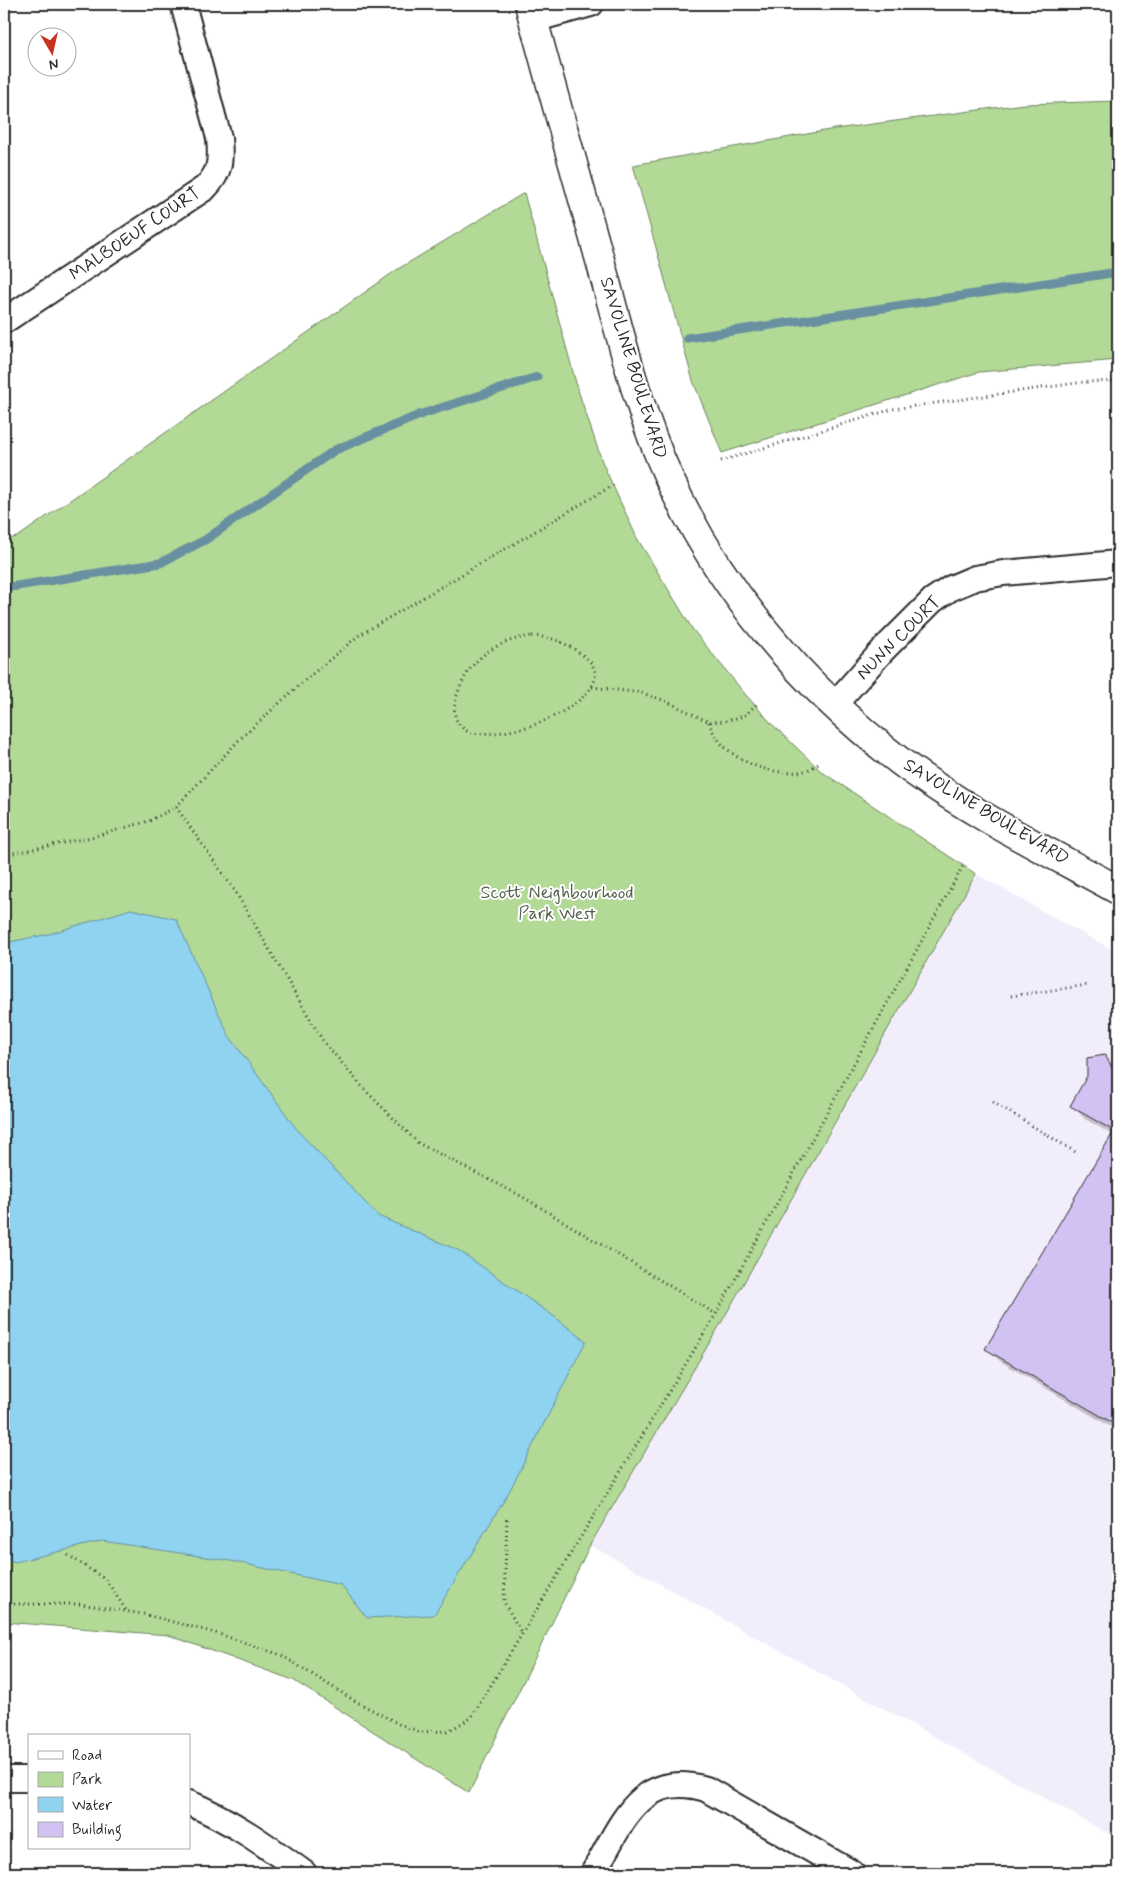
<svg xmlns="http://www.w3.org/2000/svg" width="1122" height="1877" viewBox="0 0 1122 1877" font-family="Mynerve,sans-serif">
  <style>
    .built { fill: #f2edfb }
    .green { fill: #b2da96; stroke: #6e8260 }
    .water { fill: #8fd3f0; stroke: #6790a1 }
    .shadow { fill: #0003 }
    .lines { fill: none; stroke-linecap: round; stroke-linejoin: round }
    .stream { stroke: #6790a1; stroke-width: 9 }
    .building { fill: #d2c2f3; stroke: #2b2b2b }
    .minor-casing { stroke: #2b2b2b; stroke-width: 28 }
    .tertiary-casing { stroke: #2b2b2b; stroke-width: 31 }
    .path { stroke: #2b2b2b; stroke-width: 3; stroke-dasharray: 1 4; stroke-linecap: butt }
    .minor { stroke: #fff; stroke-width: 24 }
    .tertiary { stroke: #fff; stroke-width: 28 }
    .labels { text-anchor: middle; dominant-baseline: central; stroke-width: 4; stroke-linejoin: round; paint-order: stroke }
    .street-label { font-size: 18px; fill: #2b2b2b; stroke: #fff }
    .park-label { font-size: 18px; fill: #54604b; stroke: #fff }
  </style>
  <rect width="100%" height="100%" fill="#fff"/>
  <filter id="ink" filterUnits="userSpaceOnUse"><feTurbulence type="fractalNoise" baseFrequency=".02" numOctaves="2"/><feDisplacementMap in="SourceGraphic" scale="10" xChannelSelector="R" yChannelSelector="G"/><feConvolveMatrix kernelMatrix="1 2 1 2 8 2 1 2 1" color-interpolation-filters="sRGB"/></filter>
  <g filter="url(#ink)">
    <!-- built -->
    <path class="built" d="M976,874L1118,953V1839L590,1545L721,1323Z"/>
    <!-- green -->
    <path class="green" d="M1118,101V360L979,372L722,453L693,381L633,165L835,129L1024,104Z
      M524,193L578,390L603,464L637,538L693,630L745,694L773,725L822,772L976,874L721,1323L590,1545L469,1793L293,1680L168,1635L4,1622V541L19,536L398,269Z"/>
    <!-- water -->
    <path class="water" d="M131,909L176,919L228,1034L298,1131L378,1216L458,1250L552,1315L586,1341L508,1494L434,1615L367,1618L341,1585L231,1561L102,1541L16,1562L4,1559V943L49,934Z"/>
    <!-- shadow -->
    <path class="shadow" d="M1105,1056L1118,1070V1431L1000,1361L987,1348L1113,1135L1085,1119L1072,1106Z"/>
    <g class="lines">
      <!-- stream -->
      <path class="stream" d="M687,338L1118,272
        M4,588L160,563L205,540L335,450L422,414L537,377"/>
    </g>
    <!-- building -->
    <path class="building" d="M1105,1055L1114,1071L1118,1074V1426L985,1349L1114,1131L1070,1106L1087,1076V1058Z"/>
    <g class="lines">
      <defs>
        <path id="minor" d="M533,20L591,4
          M4,321L205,188C221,172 221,160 219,138L183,4
          M834,705L883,650L933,600L951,588L975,578L1003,573L1118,563
          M4,1779H29
          M189,1803C231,1820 267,1846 304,1873
          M593,1873C621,1826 639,1769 706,1789L852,1873"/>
        <path id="tertiary" d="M529,4C551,87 575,170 598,253C619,328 636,406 669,478C720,590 803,687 901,762C966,811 1047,851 1118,890"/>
      </defs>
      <!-- minor casing -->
      <use href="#minor" class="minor-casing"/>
      <!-- tertiary casing -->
      <use href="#tertiary" class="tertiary-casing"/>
      <!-- path -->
      <path class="path" d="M721,461L893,409L1084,382L1118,381
        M532,636C552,637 565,642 581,654C624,683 558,717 533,725C518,730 488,736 472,733C464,731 456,723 455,715C453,705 457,694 461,685C474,655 500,640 532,636Z
        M592,687L642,693L666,701L709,722L725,721L744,716L758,703
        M709,722C720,758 770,778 804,771C809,770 814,766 819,764
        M176,807L235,891L323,1041L364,1089L418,1143L523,1197L716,1314
        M4,855L92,837L149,821L176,807L240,739L298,686L358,636L615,484
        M1011,996L1088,985
        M993,1102L1077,1153
        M507,1519L504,1602L522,1634
        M68,1555L106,1580L126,1610
        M4,1604H80L143,1614L219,1634L281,1655L355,1701L399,1724L421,1732L448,1731L471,1718L716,1314L964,864"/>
      <!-- minor -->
      <use href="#minor" class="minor"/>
      <!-- tertiary -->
      <use href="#tertiary" class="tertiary"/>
    </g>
  </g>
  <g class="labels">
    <!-- street labels -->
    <g class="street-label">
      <text transform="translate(135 234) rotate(-34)">MALBOEUF COURT</text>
      <text transform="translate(633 368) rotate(73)">SAVOLINE BOULEVARD</text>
      <text transform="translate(899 638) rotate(-45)">NUNN COURT</text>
      <text transform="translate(986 812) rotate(31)">SAVOLINE BOULEVARD</text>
    </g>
    <!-- park labels -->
    <g class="park-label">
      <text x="557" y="893">Scott Neighbourhood<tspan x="557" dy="21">Park West</tspan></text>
    </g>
  </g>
  <!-- margin -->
  <rect width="1122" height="1877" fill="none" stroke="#fff" stroke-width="20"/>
  <rect x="10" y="10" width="1102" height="1857" fill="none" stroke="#2b2b2b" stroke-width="2" filter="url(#ink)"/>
  <!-- legend -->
  <rect x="28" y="1734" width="162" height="115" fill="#ffffff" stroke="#aaaaaa"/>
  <rect x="38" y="1751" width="25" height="8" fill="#ffffff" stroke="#aaaaaa"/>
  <text x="72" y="1760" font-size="15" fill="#2b2b2b">Road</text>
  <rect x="38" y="1772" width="25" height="15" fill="#b2da96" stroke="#aaaaaa"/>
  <text x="72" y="1784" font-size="15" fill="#2b2b2b">Park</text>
  <rect x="38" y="1797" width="25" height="15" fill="#8fd3f0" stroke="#aaaaaa"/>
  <text x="72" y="1810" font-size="15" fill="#2b2b2b">Water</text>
  <rect x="38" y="1822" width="25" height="15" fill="#d2c2f3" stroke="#aaaaaa"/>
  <text x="72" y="1834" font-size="15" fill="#2b2b2b">Building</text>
  <!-- north arrow -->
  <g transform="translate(52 52) rotate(171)"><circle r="24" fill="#ffffff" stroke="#aaaaaa"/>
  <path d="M0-4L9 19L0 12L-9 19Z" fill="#c8321e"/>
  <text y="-8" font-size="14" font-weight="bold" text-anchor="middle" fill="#2b2b2b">N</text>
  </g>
</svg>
